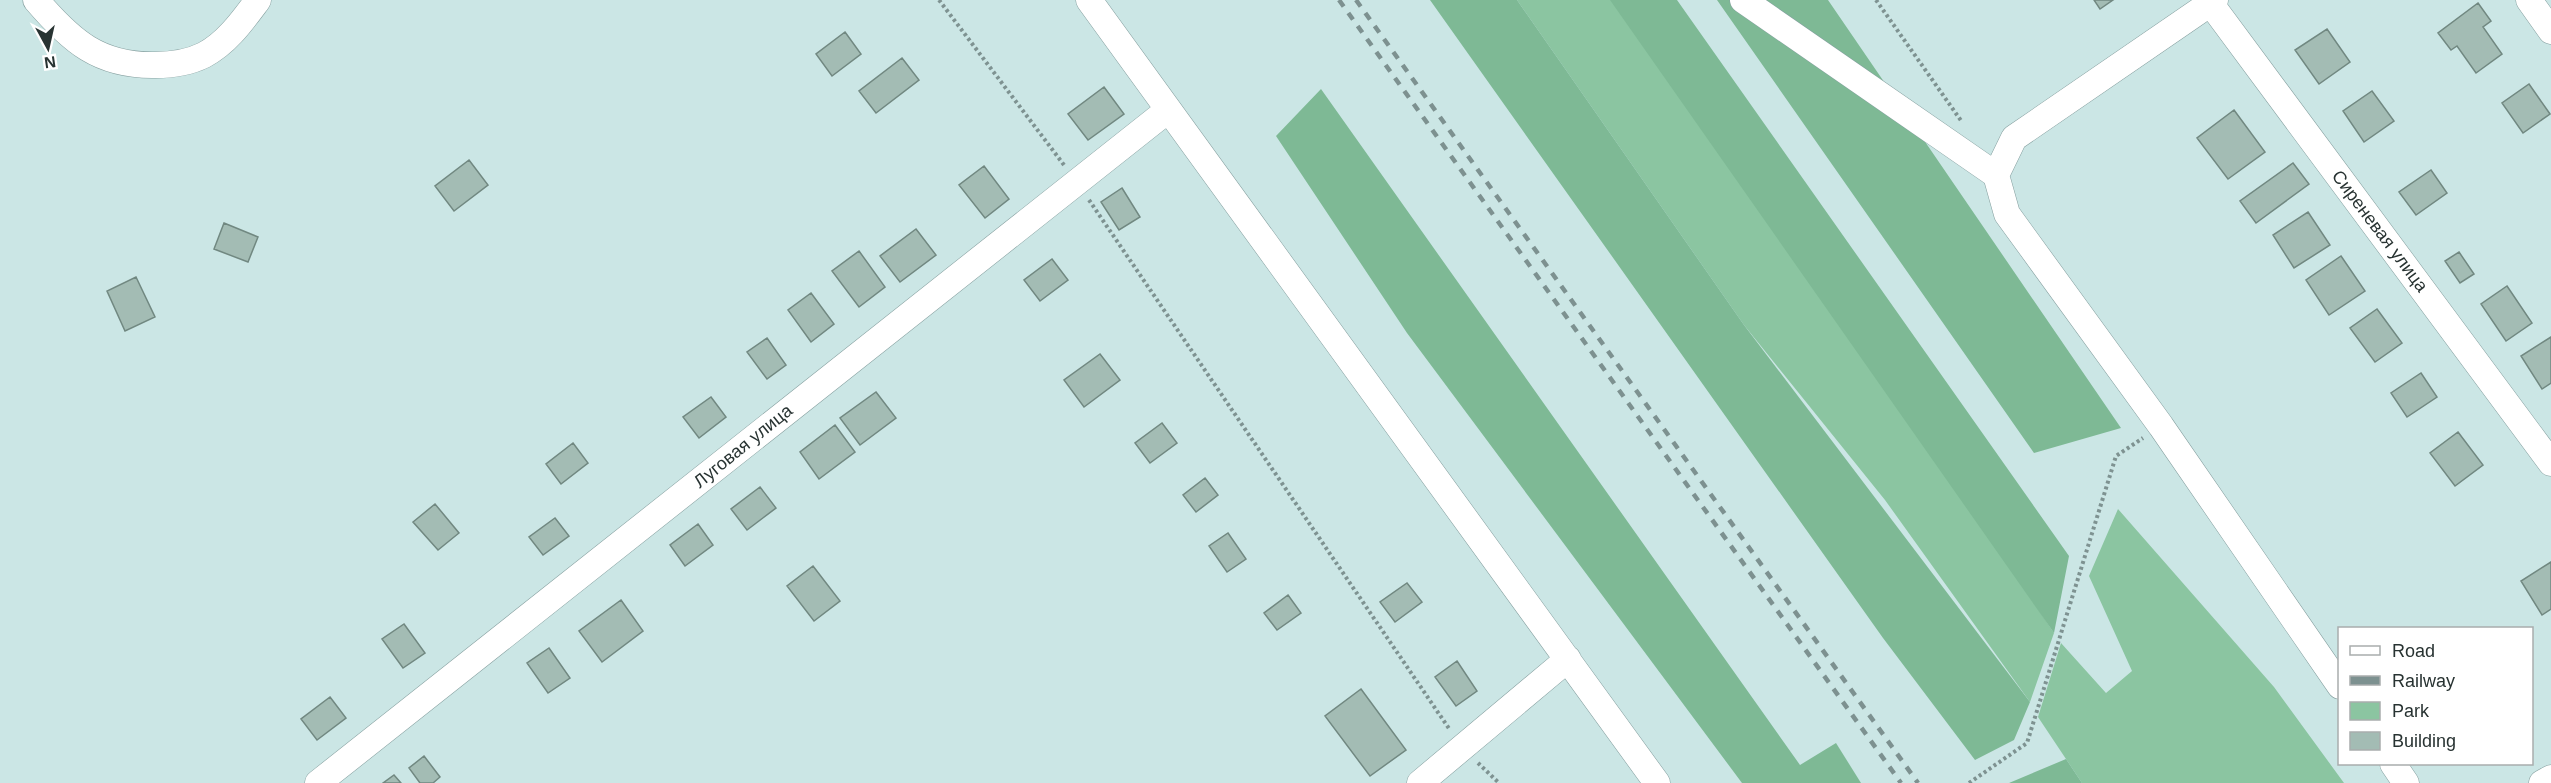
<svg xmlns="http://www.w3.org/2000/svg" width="2551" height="783" viewBox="0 0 2551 783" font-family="Arial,sans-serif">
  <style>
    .green { fill: #8bc5a1 }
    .forest { fill: #7eb995 }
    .building { fill: #a3bcb4; stroke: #718881; stroke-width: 1.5 }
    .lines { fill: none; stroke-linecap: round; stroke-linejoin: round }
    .minor-casing { stroke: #859f9f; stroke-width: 27 }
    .path { stroke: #7e9291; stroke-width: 4; stroke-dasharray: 3 3; stroke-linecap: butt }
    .minor { stroke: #fff; stroke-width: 26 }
    .rail { stroke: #7d9190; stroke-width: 4.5; stroke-dasharray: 8 8; stroke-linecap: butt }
    .labels { text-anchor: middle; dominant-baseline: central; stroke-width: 5; stroke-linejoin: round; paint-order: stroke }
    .street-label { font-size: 18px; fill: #283332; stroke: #fff }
  </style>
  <rect width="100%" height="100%" fill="#cbe6e5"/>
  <!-- green -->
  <path class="green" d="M1517,0H1629L1636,10L2054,633L2030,702L1885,500L1744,325Z
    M2118,509L2274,687L2344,783H2082L2038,717L2061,643L2106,693L2132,671L2089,576Z"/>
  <!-- forest -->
  <path class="forest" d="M1430,0H1517L1744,325L2030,702L2014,740L1975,760L1883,638Z
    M1610,0H1677L2069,556L2054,633Z
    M1717,0H1828L2121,428L2034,453Z
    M1321,89L1800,765L1836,743L1861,783H1742L1407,333L1276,136Z
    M2066,759L2082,783H2009Z"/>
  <!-- building -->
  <path class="building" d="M2094,0H2113L2100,9Z
    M2478,3L2491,21L2483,27L2502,54L2476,73L2457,46L2451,50L2438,33Z
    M2327,29L2350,62L2319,84L2295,50Z
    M845,32L861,54L832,76L816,54Z
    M902,58L919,80L876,113L859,91Z
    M2529,84L2550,114L2523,133L2502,103Z
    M1104,87L1124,114L1088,140L1068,114Z
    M2372,91L2394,121L2364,142L2343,111Z
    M2234,110L2265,152L2228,179L2197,138Z
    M469,160L488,185L454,211L435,186Z
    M2293,163L2309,184L2256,223L2240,201Z
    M984,166L1009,199L985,218L959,185Z
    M2431,170L2447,193L2416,215L2399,192Z
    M1122,188L1140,217L1119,230L1101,202Z
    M2308,212L2330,245L2294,268L2273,235Z
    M224,223L258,237L248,262L214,249Z
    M916,229L936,255L900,282L880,256Z
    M859,251L885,287L859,307L832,271Z
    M2459,252L2474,274L2460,283L2445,261Z
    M2341,256L2365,291L2329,315L2306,280Z
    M1052,259L1068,280L1040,301L1024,280Z
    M136,277L155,317L125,331L107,291Z
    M2507,286L2532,323L2506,341L2481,304Z
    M811,293L834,324L811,342L788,310Z
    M2377,309L2402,343L2375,362L2350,328Z
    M2551,337V383L2542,389L2521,356Z
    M767,338L786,365L767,379L747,352Z
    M1100,354L1120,380L1084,407L1064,380Z
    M2421,373L2437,397L2407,417L2391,393Z
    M876,392L896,418L860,445L840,418Z
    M711,397L726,417L699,438L683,417Z
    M1162,423L1177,443L1150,463L1135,443Z
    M835,425L855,452L819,479L800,452Z
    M2458,432L2483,465L2455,486L2430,453Z
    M573,443L588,463L561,484L546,464Z
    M1205,478L1218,495L1196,512L1183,495Z
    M760,487L776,508L747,530L731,509Z
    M435,504L459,533L438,550L413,522Z
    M555,518L569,536L543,555L529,537Z
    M698,524L713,545L685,566L670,545Z
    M1228,533L1246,559L1227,572L1209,546Z
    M2551,562V609L2542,615L2521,581Z
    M813,566L840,601L814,621L787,586Z
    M1407,583L1422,602L1395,622L1380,602Z
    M1288,595L1301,613L1277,630L1264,613Z
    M621,600L643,631L602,662L579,631Z
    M404,624L425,653L403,668L382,639Z
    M549,648L570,678L548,693L527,663Z
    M1457,661L1477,691L1456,706L1435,677Z
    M1361,689L1406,750L1370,776L1325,716Z
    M330,697L346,718L317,740L301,719Z
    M424,756L440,777L433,783H420L409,768Z
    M394,775L401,783H383Z"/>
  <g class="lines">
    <defs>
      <path id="minor" d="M36,0C71,41 99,66 155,65C172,65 188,63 204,55C227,43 243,20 258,0
        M1089,0L1657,783
        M1743,0L1996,175
        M2208,0L2551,463
        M2215,0L2014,138L1996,175L2007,214L2161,426L2340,686
        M2529,0L2551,31
        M2393,764L2406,783
        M318,783L1168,110
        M1420,783L1568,659
        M2542,783L2551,778"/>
    </defs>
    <!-- minor casing -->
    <use href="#minor" class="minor-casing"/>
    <!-- path -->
    <path class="path" d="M939,0L1064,165
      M1876,0L1962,122
      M1089,200L1450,730
      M1478,763L1499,783
      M1969,783L2027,743L2116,456L2143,438"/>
    <!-- minor -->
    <use href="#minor" class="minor"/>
    <!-- rail -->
    <path class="rail" d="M1339,0L1901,783
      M1356,0L1918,783"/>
  </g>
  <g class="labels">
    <!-- street labels -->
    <g class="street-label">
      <text transform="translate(2380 231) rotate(53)">Сиреневая улица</text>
      <text transform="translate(743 446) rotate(-39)">Луговая улица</text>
    </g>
  </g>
  <!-- legend -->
  <rect x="2338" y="627" width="195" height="138" fill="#ffffff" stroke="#a9adad" stroke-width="1.5"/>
  <rect x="2350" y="646" width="30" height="9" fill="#ffffff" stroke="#a9adad" stroke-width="1.5"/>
  <text x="2392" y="657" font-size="18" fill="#283332">Road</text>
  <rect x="2350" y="676" width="30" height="9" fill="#7d9190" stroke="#a9adad" stroke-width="1.5"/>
  <text x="2392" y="687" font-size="18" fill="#283332">Railway</text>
  <rect x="2350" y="702" width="30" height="18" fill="#8bc5a1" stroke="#a9adad" stroke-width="1.5"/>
  <text x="2392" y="717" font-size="18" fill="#283332">Park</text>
  <rect x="2350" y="732" width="30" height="18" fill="#a3bcb4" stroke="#a9adad" stroke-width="1.5"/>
  <text x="2392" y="747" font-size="18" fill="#283332">Building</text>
  <!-- north arrow -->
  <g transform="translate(48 48) rotate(172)" stroke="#ffffff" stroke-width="4.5" paint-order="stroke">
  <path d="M0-4.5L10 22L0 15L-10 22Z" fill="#283332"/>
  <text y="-9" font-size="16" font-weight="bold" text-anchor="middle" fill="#283332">N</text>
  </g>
</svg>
